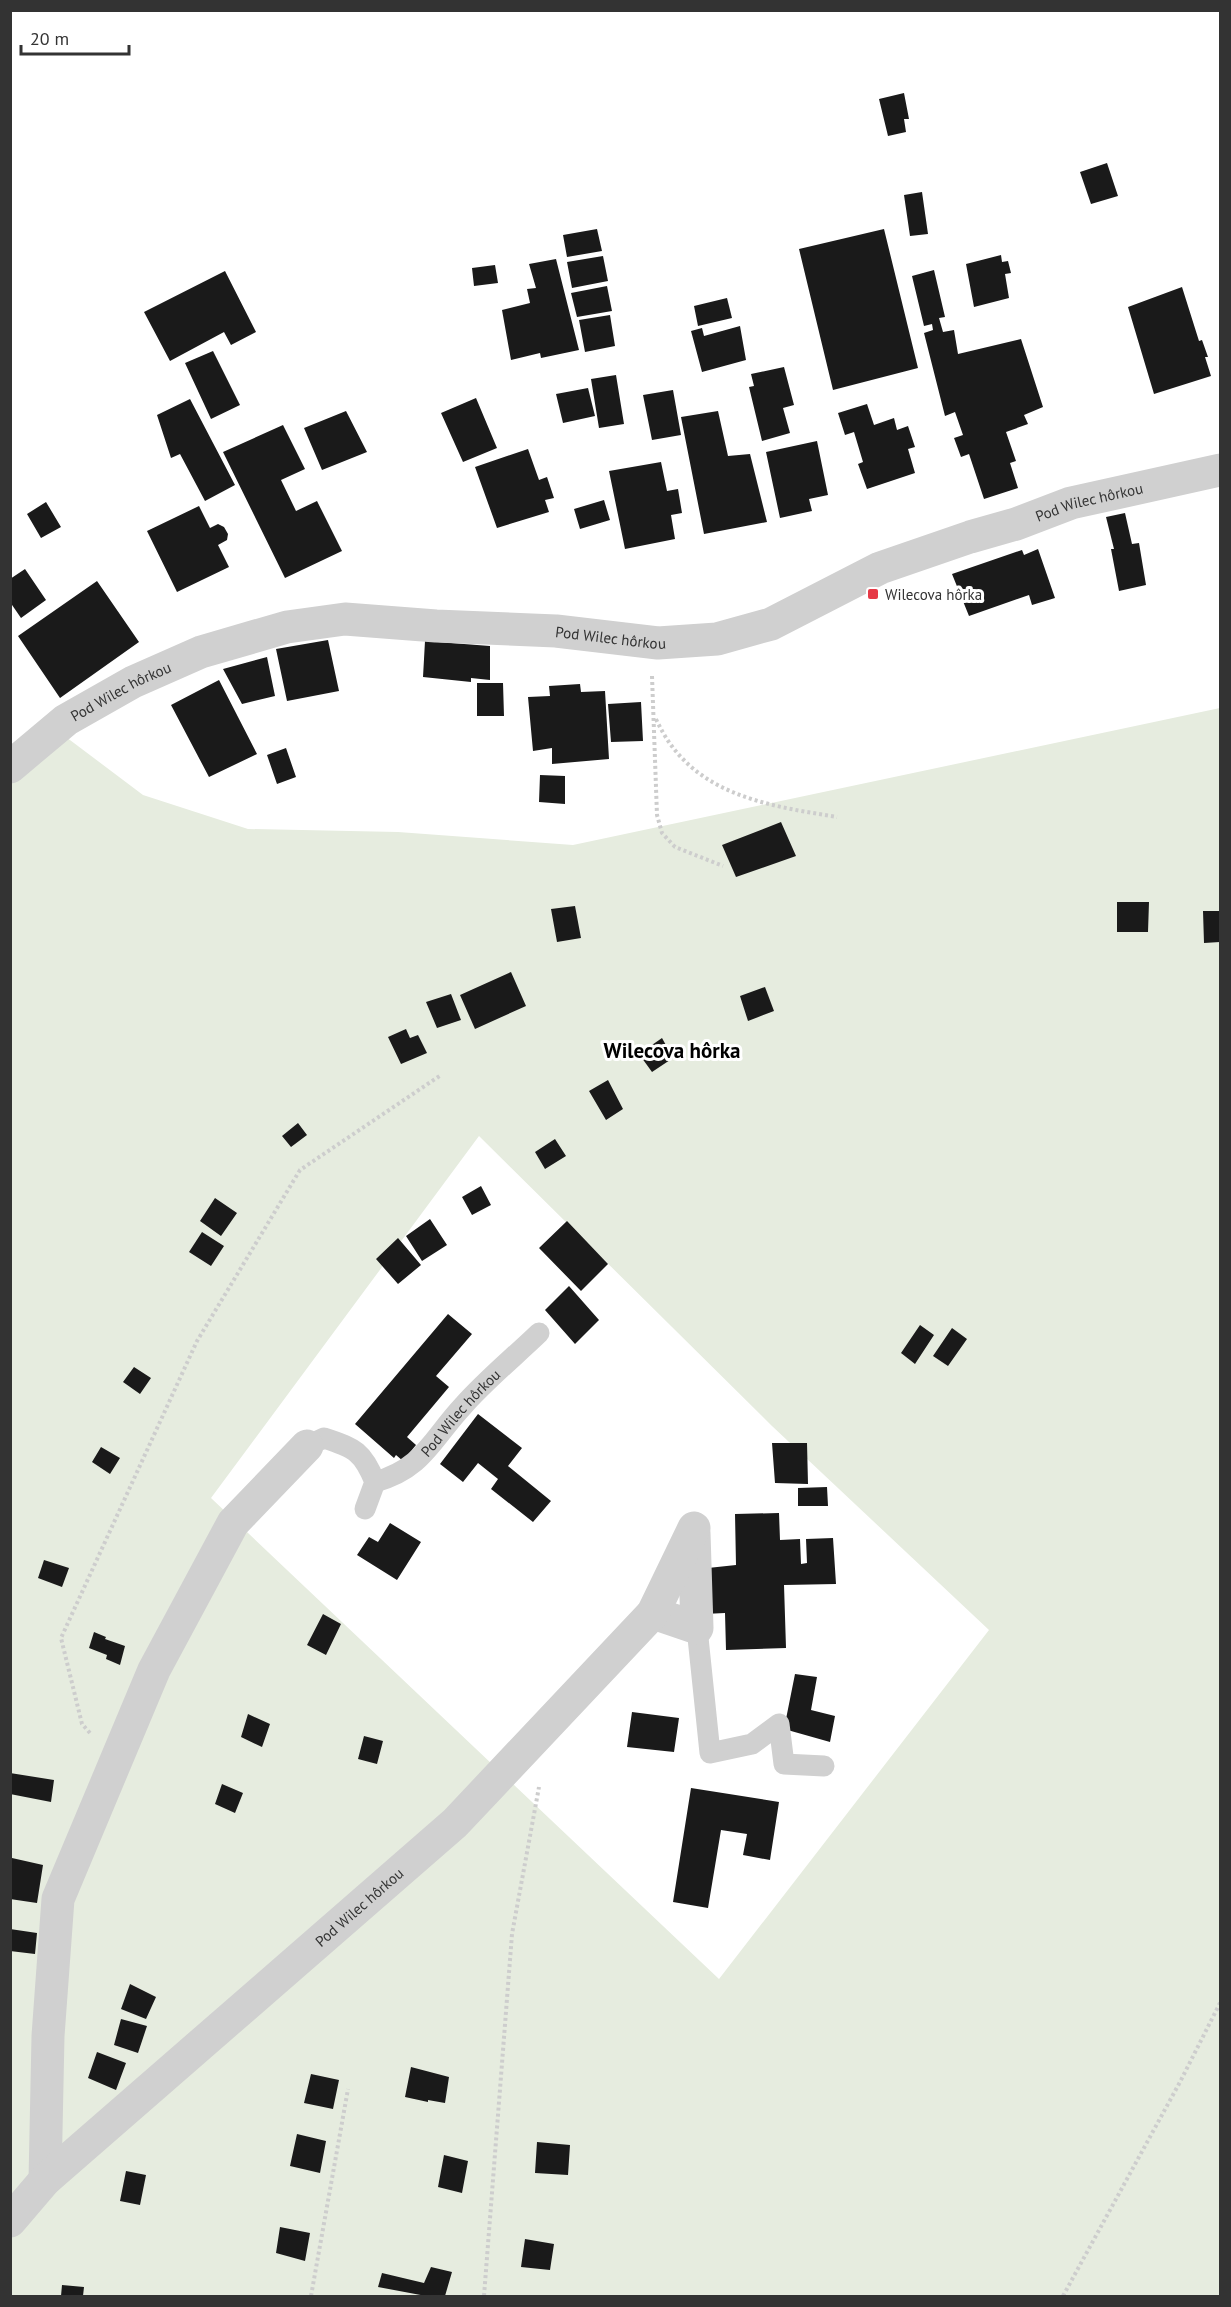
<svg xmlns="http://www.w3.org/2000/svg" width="1231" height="2307" viewBox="0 0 1231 2307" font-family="'PT Sans',sans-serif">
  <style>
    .green { fill: #e6ecdf; fill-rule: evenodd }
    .building { fill: #1a1a1a }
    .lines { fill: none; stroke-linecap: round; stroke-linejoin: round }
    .path { stroke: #cdcdcd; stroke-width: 4; stroke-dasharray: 3 3; stroke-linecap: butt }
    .lane { stroke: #d0d0d0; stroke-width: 21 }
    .street { stroke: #d0d0d0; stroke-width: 33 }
    .poi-dot { fill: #e63946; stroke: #fff; stroke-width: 2 }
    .labels { text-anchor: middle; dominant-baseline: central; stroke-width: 6; stroke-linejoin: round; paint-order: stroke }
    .street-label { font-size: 15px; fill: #333; stroke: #fff }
    .poi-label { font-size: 15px; fill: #333; stroke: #fff; text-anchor: start }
    .district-label { font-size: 21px; font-weight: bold; fill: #000; stroke: #fff }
  </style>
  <rect width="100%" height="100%" fill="#fff"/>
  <!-- green -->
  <path class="green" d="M1220,708V2296H11V778L58,731L143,795L248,829L398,832L573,845ZM479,1136L772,1426L989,1630L719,1979L211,1498Z"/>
  <!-- building -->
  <path class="building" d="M904,93L909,119H904L906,132L888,136L879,99Z
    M1107,163L1118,196L1091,204L1080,172Z
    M922,192L928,234L910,236L904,195Z
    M597,229L602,251L567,257L563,235Z
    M884,229L918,368L833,390L799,249Z
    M1001,255L1002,262L1008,261L1011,273L1005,274L1009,298L974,307L966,264Z
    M603,256L608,281L572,288L567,262Z
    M556,259L579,350L541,358L540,353L511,360L502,310L530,303L527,289L536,288L529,264Z
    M495,265L498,283L474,286L472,268Z
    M934,270L945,317L939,318L943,332L954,330L958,354L1021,339L1043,407L1024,415L1028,424L1006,432L1016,461L1010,463L1018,488L984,499L969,454L961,457L954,438L963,435L955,412L945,416L924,333L933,330L932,324L924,326L912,276Z
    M225,271L256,332L231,345L224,332L170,361L144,312Z
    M607,286L612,311L577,317L571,293Z
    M1182,287L1199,341L1202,340L1208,357H1205L1211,376L1154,394L1128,307Z
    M727,298L732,318L698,326L694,306Z
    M610,315L615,346L585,352L579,320Z
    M740,326L746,360L702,372L691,331L702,328L704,336Z
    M213,351L240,405L211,419L185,363Z
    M784,367L794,405L783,408L790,433L762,441L749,387L754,386L751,374Z
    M616,375L624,424L599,428L591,379Z
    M588,388L595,416L563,423L556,394Z
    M673,390L681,435L652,440L643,395Z
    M476,398L497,448L463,462L441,413Z
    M190,399L235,485L205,501L180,454L171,458L157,415Z
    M867,404L874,425L894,418L897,430L908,426L915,447L908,449L915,473L867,489L858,464L863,462L854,432L845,435L838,413Z
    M346,411L367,452L322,470L304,428Z
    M718,411L728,456L750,454L767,522L704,534L681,417Z
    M283,425L305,469L281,480L296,511L317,501L342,551L285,578L223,452Z
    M817,441L828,495L809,499L812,511L780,518L766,452Z
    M528,449L539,480L547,477L554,498L545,500L549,512L497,528L475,467Z
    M661,462L667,491L678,489L682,513L671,515L675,539L625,549L609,471Z
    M604,500L610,520L580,529L574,509Z
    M46,502L61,527L41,538L27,514Z
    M199,506L210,528L218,524L224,527L228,534L227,540L218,545L229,567L177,592L147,531Z
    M1125,513L1132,544L1139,543L1146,585L1119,591L1111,549H1114L1106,517Z
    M1038,549L1055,598L1032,605L1029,595L969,616L952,574L1022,550L1024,555Z
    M25,569L46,600L21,618L10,602V579Z
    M97,581L139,642L60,698L18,636Z
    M328,640L339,691L287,701L276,649Z
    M425,641L490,646V680L471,678V682L423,677Z
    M267,657L275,696L242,704L223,669Z
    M219,680L257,754L209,777L171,705Z
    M477,683H503L504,716H477Z
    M580,684L581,692L605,691L609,759L552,764V748L533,751L528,697L550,696L549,686Z
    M641,702L643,741L611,742L608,704Z
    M286,748L296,777L277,784L267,755Z
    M540,775L565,776V804L539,802Z
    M781,822L796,856L736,877L722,845Z
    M1117,902H1149L1148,932H1117Z
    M575,906L581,938L557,942L551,909Z
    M1203,911H1220V942L1204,943Z
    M511,972L526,1006L475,1029L460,995Z
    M765,987L774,1011L748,1021L740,996Z
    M451,994L461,1020L437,1028L426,1002Z
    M406,1029L410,1038L418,1035L427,1053L401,1064L388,1037Z
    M662,1038L673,1058L652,1072L639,1054Z
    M608,1080L623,1109L606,1120L589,1091Z
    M298,1123L307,1135L291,1147L282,1136Z
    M555,1139L566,1156L545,1169L535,1152Z
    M481,1186L491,1205L472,1215L462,1197Z
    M215,1198L237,1213L221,1236L200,1221Z
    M430,1219L447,1245L422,1261L406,1236Z
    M567,1221L608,1264L581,1291L539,1248Z
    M202,1232L224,1246L211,1266L189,1252Z
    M398,1238L421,1265L398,1284L376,1259Z
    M569,1286L599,1320L575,1344L545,1310Z
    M448,1314L472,1334L436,1376L449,1387L407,1437L416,1445L403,1461L396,1455L394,1458L355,1424Z
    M920,1325L934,1335L915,1364L901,1353Z
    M952,1328L967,1339L948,1366L933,1356Z
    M134,1367L151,1378L140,1394L123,1382Z
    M478,1414L522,1448L508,1466L551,1501L533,1522L491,1489L498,1479L478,1463L463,1482L440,1464Z
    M772,1443H807L808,1484L775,1483Z
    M101,1447L120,1458L110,1474L92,1462Z
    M827,1487L828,1506H798V1488Z
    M779,1513L780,1540L800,1539L801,1564L807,1563L806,1539L833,1538L836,1584L784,1585L786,1648L726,1650L725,1613L704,1614L708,1568L736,1565L735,1514Z
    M390,1523L421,1542L397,1580L357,1555L369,1537L378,1542Z
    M44,1560L69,1568L62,1587L38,1578Z
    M323,1614L341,1624L326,1655L307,1645Z
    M94,1632L106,1637L105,1639L125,1646L120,1665L106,1659L107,1655L89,1648Z
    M795,1674L817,1677L811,1710L835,1716L830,1742L784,1729Z
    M632,1712L679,1718L674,1752L627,1747Z
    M248,1714L270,1724L262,1747L241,1737Z
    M364,1736L383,1741L377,1764L358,1759Z
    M10,1773L54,1780L51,1802L10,1794Z
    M222,1784L243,1793L235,1813L215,1804Z
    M691,1788L779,1802L770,1860L743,1855L747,1834L721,1830L708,1908L673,1902Z
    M12,1858L43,1865L37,1903L10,1899Z
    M10,1929L37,1933L35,1954L10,1951Z
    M130,1984L156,1997L146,2019L121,2009Z
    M121,2019L147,2026L138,2053L114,2045Z
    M97,2052L126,2063L116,2090L88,2078Z
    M411,2067L449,2077L445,2103L428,2100V2102L405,2097Z
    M311,2074L339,2080L333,2109L304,2103Z
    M297,2134L326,2141L320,2173L290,2166Z
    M537,2142L570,2145L568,2175L535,2173Z
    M444,2155L468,2161L462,2193L438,2187Z
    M126,2171L146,2175L140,2205L120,2201Z
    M280,2227L310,2233L305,2261L276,2253Z
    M525,2239L554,2244L550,2270L521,2267Z
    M431,2267L452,2272L445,2296H426L378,2287L382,2273L424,2283Z
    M62,2285L84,2287L83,2296H61Z"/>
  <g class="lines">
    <!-- path -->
    <path class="path" d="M652,676L657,815L662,833L675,847L723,866
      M656,719C690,794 763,805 837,817
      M90,1733L82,1724L61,1638L197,1341L300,1170L441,1075
      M311,2296L348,2089
      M484,2296L512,1934L539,1787
      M1063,2296L1180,2082L1220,2003"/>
    <!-- lane -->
    <g class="lane">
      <path d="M307,1446L324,1438C355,1448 363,1452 375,1482L365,1509"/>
      <path id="s1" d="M375,1482C423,1469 432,1439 463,1406C486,1380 514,1357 539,1333"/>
      <path d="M697,1628L710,1753L752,1744L779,1724L784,1764L824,1766"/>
    </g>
    <!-- street -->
    <g class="street">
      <path id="s2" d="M10,767L66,720L133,682L201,652L287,627L345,619L436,626L556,631L658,643L717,639L771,624L880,568L970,537L1016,524L1071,503L1220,470"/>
      <path d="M653,1613L697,1628L694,1533"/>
      <path d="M45,2180L48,2036L58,1899L154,1670L233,1523L307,1446"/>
      <path id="s3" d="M10,2221L45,2180L455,1823L653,1613L694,1528"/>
    </g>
  </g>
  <!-- markers -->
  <rect class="poi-dot" x="867" y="588" width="12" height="12" rx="3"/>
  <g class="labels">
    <!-- street labels -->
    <g class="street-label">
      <text stroke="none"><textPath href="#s2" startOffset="1144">Pod Wilec hôrkou</textPath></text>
      <text stroke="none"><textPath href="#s2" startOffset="639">Pod Wilec hôrkou</textPath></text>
      <text stroke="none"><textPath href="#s2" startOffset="135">Pod Wilec hôrkou</textPath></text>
      <text stroke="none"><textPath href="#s1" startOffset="112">Pod Wilec hôrkou</textPath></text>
      <text stroke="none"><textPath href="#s3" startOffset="470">Pod Wilec hôrkou</textPath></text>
    </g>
    <!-- poi labels -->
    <g class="poi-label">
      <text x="885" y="594">Wilecova hôrka</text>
    </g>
    <!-- district labels -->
    <g class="district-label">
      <text x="672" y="1050">Wilecova hôrka</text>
    </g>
  </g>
  <!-- border -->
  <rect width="1231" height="2307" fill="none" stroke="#333333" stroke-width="24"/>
  <!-- scale -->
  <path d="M21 45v9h108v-9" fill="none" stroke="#333333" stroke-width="3"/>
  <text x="30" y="45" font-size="18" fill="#333333" stroke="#ffffff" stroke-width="4.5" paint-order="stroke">20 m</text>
</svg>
